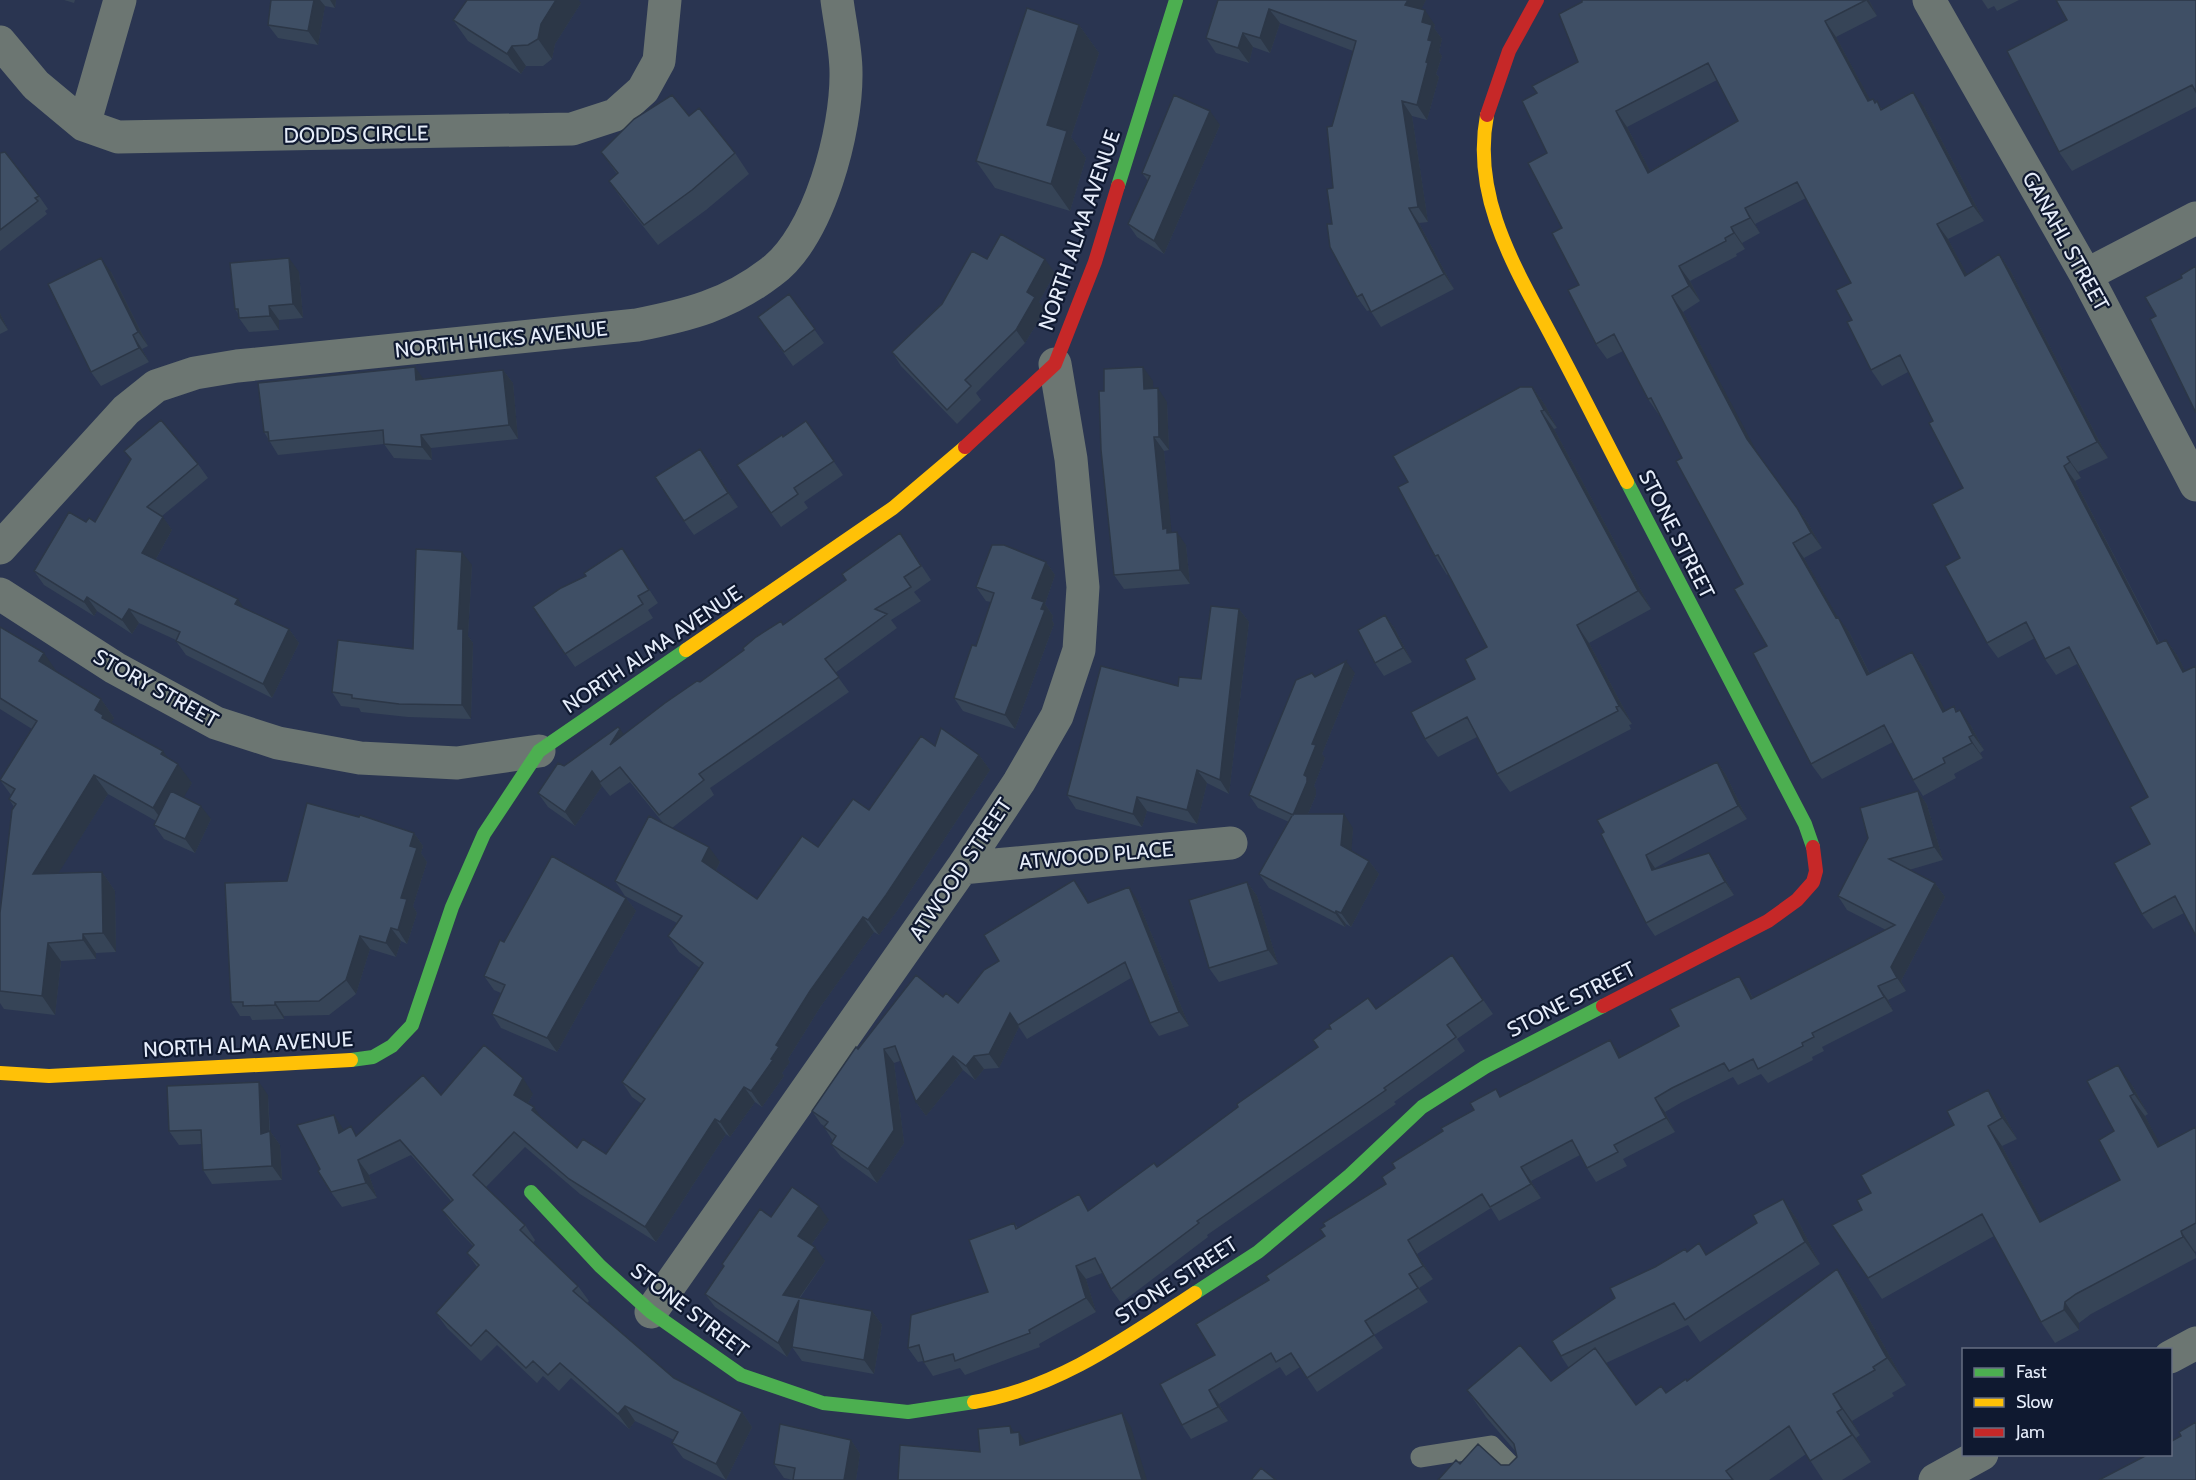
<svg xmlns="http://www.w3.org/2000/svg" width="2196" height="1480" viewBox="0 0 2196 1480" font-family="Cabin,sans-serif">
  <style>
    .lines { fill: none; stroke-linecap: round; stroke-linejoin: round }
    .lane { stroke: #6c7672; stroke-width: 21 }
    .street { stroke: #6c7672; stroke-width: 33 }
    .fast { stroke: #4caf50; stroke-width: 14 }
    .slow { stroke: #ffc107; stroke-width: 14 }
    .jam { stroke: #c62828; stroke-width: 14 }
    .wall { fill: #364457; fill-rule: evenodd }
    .shaded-wall { fill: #2c3747 }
    .building { fill: #3f4f65; stroke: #2c3747; stroke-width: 1.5; fill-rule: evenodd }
    .labels { text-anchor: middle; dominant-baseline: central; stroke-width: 4.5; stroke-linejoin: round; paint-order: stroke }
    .street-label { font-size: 21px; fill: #e6edfa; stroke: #0f1930 }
  </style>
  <rect width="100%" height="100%" fill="#2a3551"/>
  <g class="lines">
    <!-- lane -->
    <path class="lane" d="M1421,1457L1491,1446L1524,1480"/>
    <!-- street -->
    <path class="street" d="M1929,0L2086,275L2196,485
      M0,42L36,85L84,125L118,137L572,129L615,115L643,90L659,61L665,0
      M84,125L120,0
      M2086,275L2196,218
      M0,548L126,410L156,386L195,373L237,366L637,325C688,315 728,305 771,272C819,237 847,130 846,72C846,49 840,24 837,0
      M0,594L115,668L216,723L278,743L360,758L457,763L539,751
      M962,868L1231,843
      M651,1312L962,868L1019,782L1057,716L1079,650L1083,587L1071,459L1055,364
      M2170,1357L2196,1343
      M1935,1480L1982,1454"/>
    <!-- fast -->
    <path class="fast" d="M1118,186L1176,0
      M1627,482L1805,824L1813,847
      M351,1060L373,1057L392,1046L412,1025L452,907L484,834L539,751L686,650
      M531,1192L600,1266L651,1312L741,1375L823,1403L908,1412L974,1402
      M1195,1293L1258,1252L1350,1175L1422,1107L1485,1067L1603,1006"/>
    <!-- slow -->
    <path class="slow" d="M1487,115C1471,198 1516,269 1553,339C1578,386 1602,434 1627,482
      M686,650L893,508L965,447
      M0,1073L49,1076L351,1060
      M974,1402C1056,1389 1128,1337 1195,1293"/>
    <!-- jam -->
    <path class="jam" d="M1487,115L1509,51L1537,0
      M965,447L1055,364L1095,262L1118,186
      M1603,1006L1768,921L1797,900L1813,882L1816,871L1813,847"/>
  </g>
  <!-- wall -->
  <path class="wall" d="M64,0H75L74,3Z
    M271,0H336L335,8L325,6L318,45L278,38L268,25Z
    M1218,0H1426L1421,9L1435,25L1434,28L1442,39L1439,52L1442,56L1436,74L1439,77L1427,120L1412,116L1428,222L1419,223L1454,289L1381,327L1370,310L1367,311L1357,297L1332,224L1333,188L1332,126L1353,51L1280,23L1270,53L1253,47L1249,63L1216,53L1206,38Z
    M1869,0L1877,16L1836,37L1870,100L1873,99L1882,109L1924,107L1984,221L1948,239L1967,275L1999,254L2010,270L2108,458L2078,472L2081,478L2075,481L2160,643L2166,640L2177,655L2185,671L2184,913L2153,929L2142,914L2150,844L2148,797L2077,664L2056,675L2045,659L2035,638L1998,658L1987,643L1960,558L1963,488L1933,421L1908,372L1882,386L1871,370L1852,320L1851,283L1806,198L1755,224L1760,233L1742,243L1745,249L1736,254L1737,256L1690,281L1700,301L1683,312L1756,452L1808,523L1822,548L1804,558L1837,617L1849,632L1870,674L1912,652L1923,667L1945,711L1954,706L1957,711L1971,726L1984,750L1980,753L1983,758L1954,774L1956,778L1923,796L1913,780L1893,742L1822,779L1811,764L1743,584L1682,458L1659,414V415L1648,399L1623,351L1607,359L1596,344L1562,228L1537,93L1578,62L1582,2ZM1717,80L1738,121L1650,171L1627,127Z
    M1982,0H2019L1997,11L1994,6L1988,9Z
    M2196,0V107L2072,171L2059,152L2067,20Z
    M581,3L555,44L552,59L543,66H526L521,74L468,41L453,20Z
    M1079,25L1099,53L1071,137L1086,158L1070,211L995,188L976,161Z
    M689,116L735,153L749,174L706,210L658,245L623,201L609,181L617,174L601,152Z
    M1220,125L1164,254L1137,237L1128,224L1148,181L1142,173Z
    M0,153L39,196L48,209L45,211L47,214L0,251Z
    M987,259L1055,273L1039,302L1045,310L1025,343L976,393L981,400L957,424L901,366L892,352Z
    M111,272L148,346L142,349L149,362L101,386L91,372Z
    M299,272L303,318L279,320V330L249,332L239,318V315L235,309Z
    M789,294L824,343L793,366L758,317Z
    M0,313L8,330L0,334Z
    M503,370L513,383L518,439L431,448L432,460L394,458L384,444L278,455L264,432L423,379Z
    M1153,381V389L1167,402L1169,450L1164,451L1171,532L1186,545L1190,584L1124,589L1114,575L1104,391Z
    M1532,387L1545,405L1557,428L1554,429L1651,609L1589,643L1632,724L1629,725L1631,729L1510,792L1497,774L1477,737L1438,757L1425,739L1475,679L1487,647L1448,574L1447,575L1435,556L1408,482Z
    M806,421L843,475L804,502L808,508L781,527L737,465L783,437Z
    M124,451L198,464L208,478L162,516L172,530L156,559L244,608L289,629L299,643L272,698L186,655L176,641V640L139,623L132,634L97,611L94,616L44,585L34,571L86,522H95L131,460Z
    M710,462L738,507L694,535L684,521Z
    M622,548L658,603L648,610L653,618L575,667L533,607L586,576Z
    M910,548L931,580L914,592L921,601L891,620L897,628L835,673L849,692L710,788L714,795L672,828L720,862L716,870L757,899L818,847L869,810L935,746L979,755L990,770L897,911L879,935L874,932L821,1006L788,1059L790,1062L782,1073L784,1076L762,1107L755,1102L730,1137L726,1134L656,1242L580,1194L525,1147L486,1187L525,1225L535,1240L533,1243L578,1286L589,1301L587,1303L674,1378L742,1412L752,1427L726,1480L683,1458L672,1443L674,1440L635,1421L629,1429L571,1378L559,1391L543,1376L537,1383L497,1345L481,1361L447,1328L436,1313L477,1267L467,1253L473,1246L453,1225L442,1210L451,1201L411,1155L369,1175L377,1198L342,1207L331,1192L320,1169L344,1130L357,1135L441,1095L533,1094L528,1103L541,1117L577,1148L606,1154L642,1104L632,1097L622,1082L700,968L679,952L668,936L677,923L625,896L615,881L664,824L630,782L610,796L602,786L575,826L548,807L538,793L564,766L624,734L783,625Z
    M1046,562L1055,575L1045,604L1053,616L1052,620L1054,624L1015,729L963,711L954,698L976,646L991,602L986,601L976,587Z
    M472,565L468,636L473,643L471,719L408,717L361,712L359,708L341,706L332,692L413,649Z
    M1239,609L1249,622L1229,794L1207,783L1197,824L1147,811L1142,827L1076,809L1067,795L1178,686L1201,679Z
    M1385,615L1395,629L1412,662L1384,676L1375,663Z
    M0,627L57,672L101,699L114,718L111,723L168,758L192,783L183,797L211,819L195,853L164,839L154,825L156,821L108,794L58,873L102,872L115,891L116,952L96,953V959L61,961L55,1015L4,1009L0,1003V913L14,807L9,799L11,795L0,780L32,729L0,709Z
    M1355,673L1322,754L1325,758L1314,786L1316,789V795L1308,814L1353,828L1351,851L1369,861L1379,874L1351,927L1346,924L1345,927L1269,888L1259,874L1289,822L1258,808L1249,795L1315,677Z
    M1717,762L1726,775L1747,819L1655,868V869L1709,853L1718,866L1734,895L1655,936L1646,923L1601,834Z
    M1918,791L1927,805L1943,860L1909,870L1935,883L1945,897L1901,981L1906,991L1888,1000L1893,1011L1822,1047L1824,1051L1812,1057L1813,1060L1768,1083L1761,1074L1738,1085L1733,1077L1682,1102L1665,1112L1675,1132L1623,1159L1627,1166L1596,1182L1587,1168L1580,1155L1531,1181L1541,1198L1499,1221L1491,1208L1417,1254L1433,1279L1419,1288L1428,1302L1374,1335L1383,1348L1317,1392L1300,1367L1286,1376L1280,1367L1219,1404L1228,1421L1191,1439L1182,1425L1215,1355L1269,1280L1325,1236L1386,1184L1502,1097L1620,1054L1621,1057L1748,989L1753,998L1886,930L1847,910L1838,896Z
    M414,833L423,846L421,853L427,862L413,906L417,913L407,944L401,941L396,957L370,949L356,994L329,1015L284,1016V1019L252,1020L250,1016H240L231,1002L287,881Z
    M1074,880L1089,903L1138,901L1189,1026L1159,1036L1150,1023L1131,978L1027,1039L1019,1027L999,1068L984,1069L975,1080L963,1070L926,1116L916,1102L900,1061L894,1063L904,1143L877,1183L841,1157L831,1144L833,1141L824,1127V1126L821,1124L812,1111L858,1049L943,997L958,1003L999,961Z
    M1247,882L1257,896L1278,964L1219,982L1209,968Z
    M626,898L636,911L557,1052L501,1028L492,1014L501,993L494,990L484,976L504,942Z
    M1452,955L1493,1014L1457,1039L1465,1051L1394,1102L1396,1104L1207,1235L1208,1237L1121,1303L1111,1289L1102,1273L1086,1279L1096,1312L1039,1344L1040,1347L965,1375L960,1368L933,1376L923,1361L918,1362L908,1348L988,1292L1014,1223L1018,1228L1089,1210L1157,1167L1238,1107L1318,1047L1331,1029L1376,1009Z
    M2132,1085L2148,1114L2145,1116L2160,1145L2196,1127V1251L2195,1252L2196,1258L2091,1314L2079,1323V1330L2055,1343L2041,1322L1994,1236L1882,1299L1832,1225L1862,1210L1871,1193L2002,1111L2017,1139L2002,1146L2042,1221L2120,1180L2114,1131Z
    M268,1095L270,1131L280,1145L282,1180L212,1184L203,1170L201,1144L179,1145L169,1131Z
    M1783,1199L1798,1221L1820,1264L1700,1342L1688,1325L1606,1363L1636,1405L1666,1393L1687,1381L1837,1269L1856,1296L1906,1385L1892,1393L1894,1396L1852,1421L1860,1435L1856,1438L1871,1462L1842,1480H1823L1806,1454L1769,1480H1438L1460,1464L1509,1465L1517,1457L1516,1452L1486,1417L1467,1390L1551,1381L1569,1368L1561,1356L1655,1267L1687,1252L1707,1254L1757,1223Z
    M771,1217L829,1220L811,1245L825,1261L800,1298L872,1311L882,1325L874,1374L802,1361L792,1347L787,1357L715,1307L705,1294L724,1267L722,1264Z
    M851,1440L860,1454L856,1480H793L784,1478L774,1464Z"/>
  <!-- shaded-wall -->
  <path class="shaded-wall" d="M314,0H320L325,6L318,45L308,31Z
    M330,0H336L335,8Z
    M556,0H579L581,3L555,44L552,59L538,39L541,24Z
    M1408,0H1426L1416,20L1405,5Z
    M1866,0H1869L1877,16Z
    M1269,9L1280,23L1270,53L1260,38Z
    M1425,10L1435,25L1434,28L1442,39L1439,52L1442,56L1436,74L1439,77L1427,120L1417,105L1426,62L1428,40L1422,22Z
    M1825,21L1836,37L1879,116L1868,101Z
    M1079,25L1099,53L1071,137L1086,158L1070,211L1051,184L1047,125Z
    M1243,33L1253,47L1249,63L1238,48Z
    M512,46L526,66L521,74L507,54Z
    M1913,92L1924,107L1984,221L1973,206Z
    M1402,101L1412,116L1428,222L1418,207Z
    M1210,111L1220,125L1164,254L1154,241Z
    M1616,111L1627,127L1659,188L1648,173Z
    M1409,208L1419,223L1454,289L1444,274Z
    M1745,208L1755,224L1760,233L1750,218Z
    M1937,224L1948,239L1976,291L1965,276Z
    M1731,227L1742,243L1745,249L1734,233Z
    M1999,254L2010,270L2108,458L2097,442Z
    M101,258L111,272L148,346L138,332Z
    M289,258L299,272L303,318L293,304Z
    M1045,259L1055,273L1039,302L1045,310L1025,343L1016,330L1027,292Z
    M1679,266L1690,281L1700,301L1689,286Z
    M1672,296L1683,312L1758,454L1747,439Z
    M269,306L279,320V330L270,316Z
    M0,313L8,330L0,318Z
    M133,335L142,349L149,362L139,348Z
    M415,367L425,381L416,380Z
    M1143,367L1153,381L1154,403L1144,389Z
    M503,370L513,383L518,439L509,425Z
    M1532,387L1545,405L1557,428L1544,410Z
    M1158,388L1167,402L1169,450L1159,437Z
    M1541,411L1554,429L1651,609L1638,591Z
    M421,435L431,448L432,460L422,447Z
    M1154,437L1164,451L1172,536L1163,529Z
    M700,449L710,462L738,507L728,493Z
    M2067,457L2078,472L2081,478L2070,462Z
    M2064,466L2075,481L2168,660L2157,644Z
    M1797,508L1808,523L1822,548L1811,533Z
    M163,517L172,530L152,566L142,553Z
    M1177,532L1186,545L1190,584L1180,570Z
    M1793,543L1804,558L1845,630L1838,617L1849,632L1878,691L1867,675Z
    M462,552L472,565L468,636L473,643L471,719L462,705L458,629Z
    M1046,562L1055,575L1045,604L1053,616L1052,620L1054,624L1015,729L1005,715L1032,598Z
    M87,597L97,611L94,616L84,602Z
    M238,599L247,613L235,604Z
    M129,609L139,623L132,634L122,620Z
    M1239,609L1249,622L1229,794L1220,780Z
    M1385,615L1395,629L1412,662L1403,648Z
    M1577,625L1589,643L1632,724L1619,706Z
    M289,629L299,643L272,698L263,684Z
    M2166,640L2177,655L2194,688L2183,672Z
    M1912,652L1923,667L1954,727L1943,712Z
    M44,653L57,672L39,661Z
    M1346,661L1355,673L1322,754L1325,758L1314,786L1316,789V795L1302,828L1293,815L1312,744Z
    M101,699L114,718L110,725L116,734L95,710Z
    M1960,710L1971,726L1984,750L1973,735Z
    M620,729L630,743L610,745Z
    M1969,737L1980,753L1983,758L1972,743Z
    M163,751L176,769L178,764L192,783L167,827L153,808L161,754Z
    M979,755L990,770L897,911L879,935L868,920Z
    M1717,762L1726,775L1747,819L1738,806Z
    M1197,770L1207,783L1197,824L1187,810Z
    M592,771L602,786L575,826L565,812Z
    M94,775L108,794L46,893L33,874Z
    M1918,791L1927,805L1943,860L1934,847Z
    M1137,797L1147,811L1142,827L1133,814Z
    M201,806L211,819L195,853L185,839Z
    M1344,814L1353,828L1351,859L1341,845Z
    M414,833L423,846L421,853L427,862L413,906L417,913L407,944L398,930L401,898L410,846Z
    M709,847L720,862L713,876L702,861Z
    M1709,853L1718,866L1734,895L1725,882Z
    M1646,855L1655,868L1661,883L1652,870Z
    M1369,861L1379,874L1351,927L1341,913Z
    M102,872L115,891L116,952L103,933Z
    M1074,880L1084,894L1097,917L1088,903Z
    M1247,882L1257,896L1278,964L1268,950Z
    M1935,883L1945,897L1901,981L1906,991L1897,978L1891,967Z
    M1129,887L1138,901L1189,1026L1179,1012Z
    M626,898L636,911L557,1052L547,1038Z
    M1336,911L1346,924L1345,927L1335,913Z
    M863,917L874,932L821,1006L788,1059L790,1062L782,1073L784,1076L762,1107L751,1091L776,1045L810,991Z
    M391,928L401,941L396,957L386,943Z
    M83,934L96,953V959L83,940Z
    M360,936L370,949L356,994L346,980Z
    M48,943L61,961L55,1015L42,996Z
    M1739,976L1748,989L1760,1012L1751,999Z
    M1878,986L1888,1000L1893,1011L1884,997Z
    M275,1002L284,1016V1019L275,1005Z
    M1010,1013L1019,1027L999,1068L989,1054Z
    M1610,1040L1620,1054L1629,1072L1619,1058Z
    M884,1049L894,1063L904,1143L877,1183L868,1169Z
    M953,1056L963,1070L926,1116L916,1102Z
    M974,1056L984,1069L975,1080L966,1066Z
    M2118,1065L2132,1085L2148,1114L2134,1094Z
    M523,1078L533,1094L524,1110L514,1095Z
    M259,1082L268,1095L270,1148L261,1134Z
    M744,1087L755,1102L730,1137L720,1122Z
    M1988,1090L2002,1111L2017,1139L2002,1118Z
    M2130,1096L2145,1116L2172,1167L2158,1147Z
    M1655,1098L1665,1112L1675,1132L1666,1118Z
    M534,1107L545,1123L532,1110Z
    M334,1115L344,1130L339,1133Z
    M715,1119L726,1134L656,1242L645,1227Z
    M1988,1126L2002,1146L2054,1243L2040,1222Z
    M270,1131L280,1145L282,1180L272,1166Z
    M358,1160L369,1175L377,1198L366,1183Z
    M1521,1167L1531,1181L1541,1198L1531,1184Z
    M1783,1199L1798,1221L1820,1264L1805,1242Z
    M819,1206L829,1220L808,1249L798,1236Z
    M2181,1231L2195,1252L2196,1255L2183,1237Z
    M1408,1240L1417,1254L1433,1279L1423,1266Z
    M815,1247L825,1261L792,1308L783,1295Z
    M1076,1266L1086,1279L1096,1312L1086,1298Z
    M1837,1269L1856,1296L1906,1385L1887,1358Z
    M1409,1274L1419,1288L1428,1302L1418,1288Z
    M799,1300L809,1314L787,1357L778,1343Z
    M2065,1302L2079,1323V1330L2064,1310Z
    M872,1311L882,1325L874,1374L864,1360Z
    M1209,1390L1219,1404L1228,1421L1218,1407Z
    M1833,1394L1852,1421L1860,1435L1842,1409Z
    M625,1406L635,1421L629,1429L618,1414Z
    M742,1412L752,1427L726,1480L716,1464Z
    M1837,1412L1856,1438L1871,1462L1852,1435Z
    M1122,1413L1131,1427L1147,1480H1142Z
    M1010,1426L1019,1439V1432L1028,1446L1029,1459L1011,1433Z
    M851,1440L860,1454L856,1480H844Z"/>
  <!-- building -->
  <path class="building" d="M271,0H314L308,31L268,25Z
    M467,0H556L541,24L538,39L528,45L512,46L507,54L453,20Z
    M1218,0H1408L1405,5L1425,10L1422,22L1432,25L1428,40L1432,41L1426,62L1428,63L1417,105L1402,101L1418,207L1409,208L1444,274L1371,312L1362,294L1357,297L1330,247L1327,224H1332L1327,189L1333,188L1327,127L1332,126L1356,41L1269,9L1260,38L1243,33L1238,48L1206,38Z
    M1582,0H1866L1825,21L1868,101L1873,99L1875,103L1877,101L1881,110L1913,92L1973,206L1937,224L1965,276L1999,254L2097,442L2067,457L2070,462L2064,466L2157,644L2166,640L2183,672L2196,666V936L2175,896L2142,914L2114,863L2150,844L2130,807L2148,797L2069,647L2045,659L2026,622L1987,643L1945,566L1960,558L1932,504L1963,488L1929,423L1933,421L1900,355L1871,370L1847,322L1852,320L1836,290L1851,283L1797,182L1745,208L1750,218L1731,227L1734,233L1725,238L1726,241L1679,266L1689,286L1672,296L1747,439L1797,508L1811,533L1793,543L1836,618L1838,617L1867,675L1912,652L1943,712L1954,706L1956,712L1960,710L1973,735L1969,737L1972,743L1943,758L1945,763L1913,780L1884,725L1811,764L1753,653L1767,646L1734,589L1743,584L1676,461L1682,458L1651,398L1648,399L1614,334L1596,344L1568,290L1579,285L1552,233L1562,228L1528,163L1547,153L1522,101L1537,93L1532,86L1578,62L1559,14L1582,2ZM1708,63L1738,121L1648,173L1616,111Z
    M2056,0H2196V92L2192,85L2059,152L2007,51L2067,20Z
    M1027,8L1079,25L1047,125L1067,131L1051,184L976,161Z
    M672,95L689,116L699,108L735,153L692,190L644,225L609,181L618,173L601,152L634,119Z
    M1174,95L1210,111L1154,241L1128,224L1150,176L1142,173Z
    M5,152L39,196L35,198L38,201L0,230V153Z
    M1001,234L1045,259L1027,292L1035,297L1016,330L965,380L971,386L947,410L892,352L942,304L972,251L987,259Z
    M101,258L138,332L133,335L139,348L91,372L48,284Z
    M289,258L293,304L269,306L270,316L239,318L238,309H235L230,263Z
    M2196,266V413L2150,319L2156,316L2145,297L2182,278L2181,275Z
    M789,294L815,329L784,352L758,317Z
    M415,367L416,380L503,370L509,425L421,435L422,447L384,444L383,430L269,441L268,432H264L258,383Z
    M1143,367L1144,389L1158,388L1159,437H1154L1163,529L1167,528V533L1177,532L1180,570L1114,575L1101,450L1099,391H1104V369Z
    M1520,387H1532L1544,410L1541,411L1638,591L1577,625L1619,706L1616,707L1618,711L1497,774L1467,717L1425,739L1411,712L1475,679L1465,659L1487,647L1438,555L1435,556L1398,487L1408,482L1393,456Z
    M161,420L198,464L147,507L163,517L142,553L238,599L235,604L289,629L263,684L176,641L180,632L129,609L122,620L87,597L84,602L34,571L69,512L86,522L89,518L95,522L131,459L124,451Z
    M806,421L834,461L794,488L798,494L771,513L737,465L782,435L783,437Z
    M700,449L728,493L684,521L655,477Z
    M900,533L921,566L904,577L911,587L875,609L887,614L825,659L839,677L699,774L704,780L659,815L620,767L600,782L592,771L565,812L538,793L558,763L564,766L618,727L620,729L610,745L665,703L697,681L700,682L744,650L743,648L756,637L781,621L783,625L846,580L842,574Z
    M992,545H1004L1046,562L1032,598L1044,602L1041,609L1045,610L1005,715L954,698L972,645L976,646L994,593L976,587Z
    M622,548L649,590L638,596L643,604L565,654L533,607L561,588L586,576L584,573Z
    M416,549L462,552L458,629H463L462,705L399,704L352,698V695L332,692L338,640L413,649Z
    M1211,606L1239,609L1220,780L1197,770L1187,810L1137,797L1133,814L1067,795L1101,666L1178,686L1179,677L1201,679Z
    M1385,615L1403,648L1375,663L1358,630Z
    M0,627L44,653L39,661L101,699L95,710L103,715L102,718L163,751L161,754L178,764L153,808L94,775L33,874L102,872L103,933L83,934V940L48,943L42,996L0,991V913L12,810L16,804L9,799L15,789L0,780L37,721L0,698Z
    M1346,661L1312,744L1316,745L1304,775L1307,777V782L1293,815L1249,795L1296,680L1312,673L1315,677Z
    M941,728L979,755L886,895L868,920L863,917L810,991L776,1045L779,1047L771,1059L773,1060L751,1091L744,1087L720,1122L715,1119L645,1227L569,1179L514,1132L473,1175L525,1225L520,1230L578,1286L573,1291L674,1378L742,1412L716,1464L672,1443L678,1432L625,1406L618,1414L560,1363L548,1375L533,1361L526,1368L486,1330L471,1346L436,1313L479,1265L467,1253L474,1245L442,1210L453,1200L400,1140L358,1160L366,1183L331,1192L318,1171L320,1169L297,1125L334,1115L339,1133L351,1126L356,1136L423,1075L441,1095L484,1045L523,1078L514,1095L534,1107L532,1110L577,1148L583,1139L606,1154L645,1099L622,1082L703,963L668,936L682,916L615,881L649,816L709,847L702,861L757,899L802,836L818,847L853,799L869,810L921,736L935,746Z
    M1717,762L1738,806L1646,855L1652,870L1709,853L1725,882L1646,923L1601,834L1604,832L1597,820Z
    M171,791L201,806L185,839L154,825Z
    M1918,791L1934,847L1889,859L1935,883L1891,967L1897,978L1878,986L1884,997L1812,1033L1814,1037L1802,1043L1803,1046L1758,1069L1753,1059L1729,1071L1724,1063L1672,1088L1655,1098L1666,1118L1614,1145L1618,1152L1587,1168L1572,1140L1521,1167L1531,1184L1490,1207L1482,1194L1408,1240L1423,1266L1409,1274L1418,1288L1365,1321L1374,1335L1307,1378L1291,1353L1276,1362L1271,1353L1209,1390L1218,1407L1182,1425L1160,1384L1215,1355L1196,1324L1269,1280L1266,1276L1325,1236L1320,1229L1325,1226L1323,1223L1386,1184L1382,1177L1395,1168L1392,1163L1443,1131L1441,1128L1474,1110L1470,1103L1496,1089L1500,1097L1610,1040L1619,1058L1679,1026L1670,1009L1739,976L1751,999L1895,925L1838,896L1868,838L1860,808Z
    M307,803L359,817L360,815L414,833L410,846L417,848L401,898L407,899L398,930L391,928L386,943L360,936L346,980L319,1001L275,1002V1005L243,1006V1002H231L225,883L287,881Z
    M1293,814H1344L1341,845L1369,861L1341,913L1336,911L1335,913L1259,874Z
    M552,856L626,898L547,1038L492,1014L505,985L484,976L500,940L504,942Z
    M1074,880L1088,903L1129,887L1179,1012L1150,1023L1125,962L1018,1025L1010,1013L989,1054L974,1056L966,1066L953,1056L916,1102L895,1046L884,1049L894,1130L868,1169L831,1144L836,1136L824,1127L828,1122L812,1111L856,1047L858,1049L916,975L943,997L946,993L958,1003L984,970L999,961L984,935Z
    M1247,882L1268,950L1209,968L1189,900Z
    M1452,955L1483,1000L1447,1025L1456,1037L1384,1088L1386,1090L1197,1221L1199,1223L1111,1289L1095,1258L1076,1266L1086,1298L1029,1330L1030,1333L955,1361L953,1354L924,1362L919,1345L908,1348L911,1315L988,1292L969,1240L1014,1223L1016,1229L1079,1194L1088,1211L1154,1163L1157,1167L1238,1107L1237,1104L1318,1047L1313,1040L1327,1029H1331L1329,1025L1368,998L1376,1009Z
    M2118,1065L2134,1094L2130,1096L2158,1147L2196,1127V1223L2181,1231L2183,1237L2076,1294L2065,1302L2064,1310L2041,1322L1982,1214L1868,1278L1832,1225L1862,1210L1857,1200L1871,1193L1861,1175L1954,1125L1947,1111L1988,1090L2002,1118L1988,1126L2040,1222L2120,1180L2099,1140L2114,1131L2087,1081Z
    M259,1082L261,1134L270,1131L272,1166L203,1170L201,1130L169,1131L167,1086Z
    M792,1187L819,1206L798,1236L815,1247L783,1295L872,1311L864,1360L792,1347L799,1300L778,1343L705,1294L724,1266L722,1264L760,1209L771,1217Z
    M1783,1199L1805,1242L1685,1320L1674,1303L1561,1356L1552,1341L1615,1298L1610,1288L1655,1267L1685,1249L1687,1252L1699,1243L1706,1255L1757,1223L1753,1215Z
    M1837,1269L1887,1358L1873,1367L1875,1370L1833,1394L1842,1409L1837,1412L1852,1435L1810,1461L1789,1426L1726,1471L1733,1480H1438L1456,1460L1460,1464L1478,1444L1501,1465H1509L1517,1457L1514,1444L1467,1390L1520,1345L1551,1381L1595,1348L1636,1405L1661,1386L1666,1393L1686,1379L1687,1381Z
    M1122,1413L1142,1480H898L900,1445L980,1452L978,1429L1010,1426L1011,1433L1019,1432L1020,1445Z
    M2196,1422V1480H2099L2147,1455H2170V1442L2181,1436L2179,1432Z
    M780,1424L851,1440L844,1480H793L795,1468L774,1464Z
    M1261,1468L1276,1480H1251Z"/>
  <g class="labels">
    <!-- street labels -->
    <g class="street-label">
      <text transform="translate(356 134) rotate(-1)">DODDS CIRCLE</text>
      <text transform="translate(1079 230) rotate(-71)">NORTH ALMA AVENUE</text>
      <text transform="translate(2066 241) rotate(61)">GANAHL STREET</text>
      <text transform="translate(501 339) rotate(-6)">NORTH HICKS AVENUE</text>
      <text transform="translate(1677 534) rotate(63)">STONE STREET</text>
      <text transform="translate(652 649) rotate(-34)">NORTH ALMA AVENUE</text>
      <text transform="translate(156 688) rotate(29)">STORY STREET</text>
      <text transform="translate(1096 855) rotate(-5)">ATWOOD PLACE</text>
      <text transform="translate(960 869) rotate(-56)">ATWOOD STREET</text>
      <text transform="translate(1571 999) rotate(-27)">STONE STREET</text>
      <text transform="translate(248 1044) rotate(-3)">NORTH ALMA AVENUE</text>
      <text transform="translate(1176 1280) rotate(-33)">STONE STREET</text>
      <text transform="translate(690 1310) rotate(37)">STONE STREET</text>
    </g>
  </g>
  <!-- legend -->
  <rect x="1962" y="1348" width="210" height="108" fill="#0f1930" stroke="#656e81" stroke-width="1.5"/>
  <rect x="1974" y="1368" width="30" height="9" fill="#4caf50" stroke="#656e81" stroke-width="1.5"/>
  <text x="2016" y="1378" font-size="18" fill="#e6edfa">Fast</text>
  <rect x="1974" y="1398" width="30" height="9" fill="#ffc107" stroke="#656e81" stroke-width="1.5"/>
  <text x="2016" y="1408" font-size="18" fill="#e6edfa">Slow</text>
  <rect x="1974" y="1428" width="30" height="9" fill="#c62828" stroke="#656e81" stroke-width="1.5"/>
  <text x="2016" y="1438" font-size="18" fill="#e6edfa">Jam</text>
</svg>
